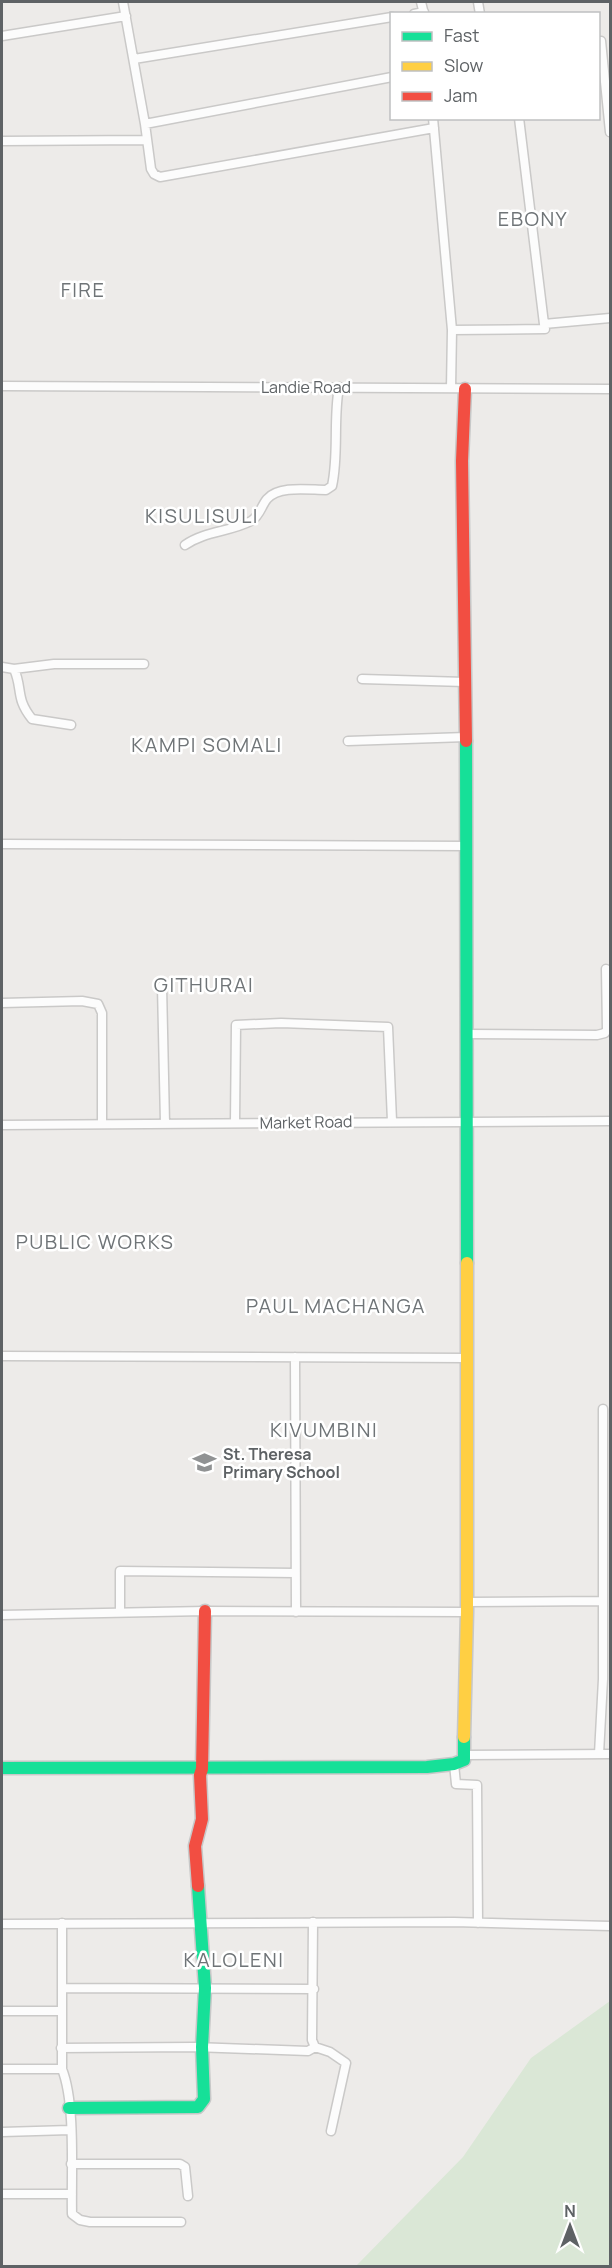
<svg xmlns="http://www.w3.org/2000/svg" width="612" height="2268" viewBox="0 0 612 2268" font-family="Manrope,sans-serif">
  <style>
    .park { fill: #dae7d6 }
    .lines { fill: none; stroke-linecap: round; stroke-linejoin: round }
    .stream { stroke: #c2e5f2; stroke-width: 2 }
    .street-casing { stroke: #cac9c8; stroke-width: 11 }
    .fast-casing { stroke: #c7c8c8; stroke-width: 15 }
    .slow-casing { stroke: #c7c8c8; stroke-width: 15 }
    .jam-casing { stroke: #c7c8c8; stroke-width: 15 }
    .street { stroke: #fcfcfc; stroke-width: 8 }
    .fast { stroke: #16e098; stroke-width: 12 }
    .slow { stroke: #ffcf43; stroke-width: 12 }
    .jam { stroke: #f24e42; stroke-width: 12 }
    .labels { text-anchor: middle; dominant-baseline: central; stroke-width: 5; stroke-linejoin: round; paint-order: stroke }
    .street-label { font-size: 16px; fill: #5e6265; stroke: #fff }
    .poi-label { font-size: 16px; font-weight: bold; fill: #5e6265; stroke: #fff; text-anchor: start }
    .quarter-label { font-size: 20px; letter-spacing: 1.5px; fill: #6f7477; stroke: #fff }
  </style>
  <rect width="100%" height="100%" fill="#edebe9"/>
  <!-- park -->
  <path class="park" d="M610,2001V2266H356L463,2157L531,2058Z"/>
  <g class="lines">
    <!-- stream -->
    <path class="stream" d="M441,734L454,733
      M396,1118H438"/>
    <defs>
      <path id="street" d="M123,2L145,124L151,169L154,174L160,177L434,128
        M421,2L424,14
        M478,2L480,14
        M414,14L424,12
        M2,36L126,16
        M601,41L610,132
        M134,59L392,17
        M433,118L452,330L451,388
        M519,118L544,324L610,318
        M145,124L392,77
        M2,141L146,140
        M452,330L545,329L544,324
        M2,386L610,389
        M185,545C205,531 230,532 251,521C260,516 261,506 267,499C279,485 309,490 326,490L332,486C339,454 333,420 339,387
        M2,667L14,669C23,689 15,698 32,719L71,725
        M14,669L54,664H144
        M362,679L465,682
        M348,741L466,737
        M2,844L467,846
        M162,986L165,1123
        M2,1003L82,1001L98,1004L102,1013V1123
        M467,1034L597,1035L605,1033L607,1029L606,969
        M235,1122L236,1025L281,1023L388,1027L392,1121
        M2,1125L610,1121
        M2,1356L466,1358
        M295,1357L296,1612
        M467,1602L603,1601
        M120,1612V1571L295,1573
        M2,1615L205,1611L467,1612
        M599,1754L603,1679V1409
        M465,1755L610,1754
        M454,1764L456,1784L477,1785L478,1923
        M2,1924L454,1922L610,1926
        M62,1988L314,1989
        M2,2011H62
        M315,2047L330,2052L346,2063L331,2131
        M61,2048L194,2047L308,2051L315,2047L312,2040L313,1922
        M2,2069H62V1923
        M62,2069C76,2104 71,2175 72,2214L80,2220L90,2222H181
        M2,2132L70,2130
        M71,2164H180L185,2167L188,2196
        M2,2194H72"/>
      <path id="fast" d="M466,741L467,1263
        M2,1768L427,1767L454,1764L464,1760V1737
        M69,2108L198,2107L204,2099L202,2047L205,1988L198,1886"/>
      <path id="slow" d="M464,1737L467,1612V1263"/>
      <path id="jam" d="M465,389L462,461L466,741
        M198,1886L195,1846L202,1819L200,1775L202,1769L205,1611"/>
    </defs>
    <!-- street casing -->
    <use href="#street" class="street-casing"/>
    <!-- fast casing -->
    <use href="#fast" class="fast-casing"/>
    <!-- slow casing -->
    <use href="#slow" class="slow-casing"/>
    <!-- jam casing -->
    <use href="#jam" class="jam-casing"/>
    <!-- street -->
    <use href="#street" class="street"/>
    <!-- fast -->
    <use href="#fast" class="fast"/>
    <!-- slow -->
    <use href="#slow" class="slow"/>
    <!-- jam -->
    <use href="#jam" class="jam"/>
  </g>
  <!-- icons -->
  <defs>
    <symbol id="school-bare" viewBox="-9 -9 18 18"><path d="M0-5L7-2L0 1L-7-2ZM-4 1L0 2.5L4 1V4Q0 6-4 4Z" fill="#909293" stroke="#fff" stroke-width="2.5" paint-order="stroke"/></symbol>
  </defs>
  <g fill-rule="evenodd">
    <use href="#school-bare" x="188" y="1446" width="33" height="33"/>
  </g>
  <g class="labels">
    <!-- street labels -->
    <g class="street-label">
      <text x="306" y="387">Landie Road</text>
      <text transform="translate(306 1122) rotate(-1)">Market Road</text>
    </g>
    <!-- poi labels -->
    <g class="poi-label">
      <text x="223" y="1454">St. Theresa<tspan x="223" dy="18">Primary School</tspan></text>
    </g>
    <!-- quarter labels -->
    <g class="quarter-label">
      <text x="533" y="218">EBONY</text>
      <text x="83" y="289">FIRE</text>
      <text x="202" y="515">KISULISULI</text>
      <text x="207" y="744">KAMPI SOMALI</text>
      <text x="204" y="984">GITHURAI</text>
      <text x="95" y="1241">PUBLIC WORKS</text>
      <text x="336" y="1305">PAUL MACHANGA</text>
      <text x="324" y="1429">KIVUMBINI</text>
      <text x="234" y="1959">KALOLENI</text>
    </g>
  </g>
  <!-- border -->
  <rect width="612" height="2268" fill="none" stroke="#5e6265" stroke-width="6"/>
  <!-- legend -->
  <rect x="390" y="12" width="210" height="108" fill="#ffffff" stroke="#bfc0c1" stroke-width="1.5"/>
  <rect x="402" y="32" width="30" height="9" fill="#16e098" stroke="#bfc0c1" stroke-width="1.5"/>
  <text x="444" y="42" font-size="18" fill="#5e6265">Fast</text>
  <rect x="402" y="62" width="30" height="9" fill="#ffcf43" stroke="#bfc0c1" stroke-width="1.5"/>
  <text x="444" y="72" font-size="18" fill="#5e6265">Slow</text>
  <rect x="402" y="92" width="30" height="9" fill="#f24e42" stroke="#bfc0c1" stroke-width="1.5"/>
  <text x="444" y="102" font-size="18" fill="#5e6265">Jam</text>
  <!-- north arrow -->
  <g transform="translate(570 2226)" stroke="#ffffff" stroke-width="4.5" paint-order="stroke">
  <path d="M0-4.5L10 22L0 15L-10 22Z" fill="#5e6265"/>
  <text y="-9" font-size="16" font-weight="bold" text-anchor="middle" fill="#5e6265">N</text>
  </g>
</svg>
